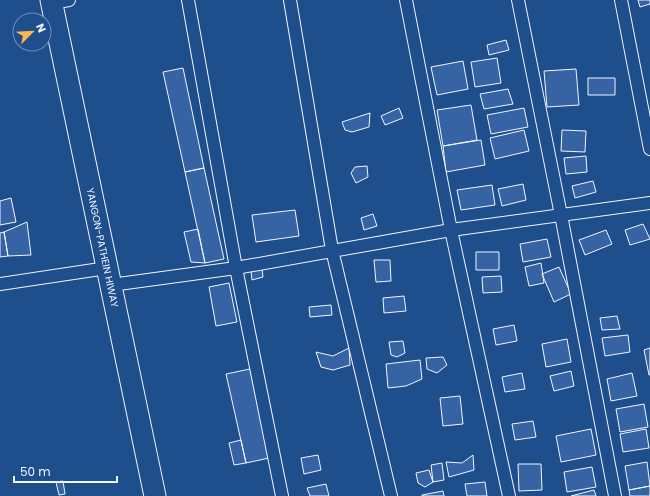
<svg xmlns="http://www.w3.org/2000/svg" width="650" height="496" viewBox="0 0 650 496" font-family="Poppins,sans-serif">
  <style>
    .building { fill: #3563a3; stroke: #f2f6ff }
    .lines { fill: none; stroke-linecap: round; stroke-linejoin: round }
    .minor-casing { stroke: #f2f6ff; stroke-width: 14 }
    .trunk-casing { stroke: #f2f6ff; stroke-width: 23 }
    .minor { stroke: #1f4e8c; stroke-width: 12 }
    .trunk { stroke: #1f4e8c; stroke-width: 21 }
    .labels { text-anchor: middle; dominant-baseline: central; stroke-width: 3; stroke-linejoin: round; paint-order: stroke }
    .street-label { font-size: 10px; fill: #f2f6ff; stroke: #1f4e8c }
  </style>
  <rect width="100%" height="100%" fill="#1f4e8c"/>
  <!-- building -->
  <path class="building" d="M638,0H650V4L640,7Z
    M506,40L509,50L489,55L487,45Z
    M497,58L501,83L475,87L471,62Z
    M463,61L468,89L437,95L431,67Z
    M183,68L204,168L185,172L163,72Z
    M576,69L579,105L547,107L544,71Z
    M588,78H615V95H588Z
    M508,89L513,104L484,109L480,94Z
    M471,105L477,140L443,146L437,110Z
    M399,108L403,118L385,125L381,116Z
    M524,108L528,127L491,134L487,115Z
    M370,113L369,127L352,132L345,130L342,122Z
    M524,130L529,151L495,159L490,138Z
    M562,130L586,131L585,152L561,151Z
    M481,140L485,165L446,172L443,146Z
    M586,156L587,172L566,174L564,158Z
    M367,166L368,177L356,183L351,173L355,167Z
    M204,168L224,259L205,263L185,172Z
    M593,181L596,192L575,198L572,186Z
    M523,184L526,200L502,206L498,189Z
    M492,185L495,205L461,210L457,190Z
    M11,198L16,222L0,225V201Z
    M295,210L299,236L256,242L252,215Z
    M373,214L377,226L364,230L361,218Z
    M27,222L31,255L8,256L4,232Z
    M643,224L650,239L630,245L625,230Z
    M198,229L205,263L191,262L184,232Z
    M606,230L612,244L585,255L579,240Z
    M4,232L8,256L0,257V233Z
    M547,239L551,257L523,262L520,244Z
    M476,252H499V270H476Z
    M374,260H390L391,281L376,282Z
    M541,263L544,283L529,286L525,267Z
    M559,267L571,294L554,302L542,274Z
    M262,269L263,277L252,280L251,271Z
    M501,276L502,292L483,293L482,277Z
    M229,283L237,322L216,326L209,287Z
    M404,296L406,311L384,313L383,298Z
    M331,305L332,315L310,317L309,307Z
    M617,316L620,329L602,330L600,318Z
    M514,325L517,341L496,345L493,329Z
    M628,335L630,352L605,356L602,338Z
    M567,339L571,362L546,367L542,344Z
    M403,341L405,353L397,357L391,355L389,342Z
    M349,348L350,365L333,370L321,367L316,352L333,356Z
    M650,348V375H649L644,350Z
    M443,357L447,365L437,373L427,369L426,358Z
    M420,360L422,379L406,386L388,388L386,364Z
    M250,369L269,458L246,463L226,374Z
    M571,371L574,386L554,391L550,376Z
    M522,373L525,389L505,392L502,377Z
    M632,373L637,396L611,401L607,379Z
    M460,396L463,424L443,426L440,398Z
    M644,404L648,427L620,432L616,409Z
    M533,421L536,437L515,440L512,424Z
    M591,429L596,455L561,462L556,436Z
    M646,429L649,448L623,452L620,434Z
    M241,440L246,463L234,465L229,443Z
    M318,455L321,470L304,474L301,458Z
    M473,455L474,470L449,477L446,462L462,463Z
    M647,462L650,486L629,490L625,466Z
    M442,463L444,480L433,482L431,465Z
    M518,464H541L542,490L519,491Z
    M592,467L596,487L567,492L564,472Z
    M429,470L433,482L425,487L418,483L416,473Z
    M63,481L65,494L59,495L56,482Z
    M485,482L487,496H467L465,484Z
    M326,484L329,496H310L307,488Z
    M650,486V496H630L629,490Z
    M594,490L596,496H571Z
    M443,491L444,496H422V495Z"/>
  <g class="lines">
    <defs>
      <path id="minor" d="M188,0L236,268L282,496
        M290,0L332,250L391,496
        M406,0L451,230L509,496
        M518,0L561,215L615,496
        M621,0L650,149
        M52,3L69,0
        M0,284L107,268
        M111,285L236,268L451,230L650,203"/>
      <g id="trunk">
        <path id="s1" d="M51,0L155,496"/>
      </g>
    </defs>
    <!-- minor casing -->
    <use href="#minor" class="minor-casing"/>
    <!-- trunk casing -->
    <use href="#trunk" class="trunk-casing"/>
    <!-- minor -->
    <use href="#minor" class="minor"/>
    <!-- trunk -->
    <use href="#trunk" class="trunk"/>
  </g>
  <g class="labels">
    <!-- street labels -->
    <g class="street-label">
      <text stroke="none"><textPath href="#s1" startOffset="253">YANGON-PATHEIN HIWAY</textPath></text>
    </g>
  </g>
  <!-- north arrow -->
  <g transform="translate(32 32) rotate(66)"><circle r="19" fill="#1f4e8c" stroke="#7391ba"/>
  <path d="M0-3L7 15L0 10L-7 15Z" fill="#ffb74d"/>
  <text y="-6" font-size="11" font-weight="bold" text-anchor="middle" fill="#f2f6ff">N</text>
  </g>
  <!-- scale -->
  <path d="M14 476v6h103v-6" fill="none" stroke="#f2f6ff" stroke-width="2"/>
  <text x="20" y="476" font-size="12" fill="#f2f6ff" stroke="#1f4e8c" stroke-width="3" paint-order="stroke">50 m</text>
</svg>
